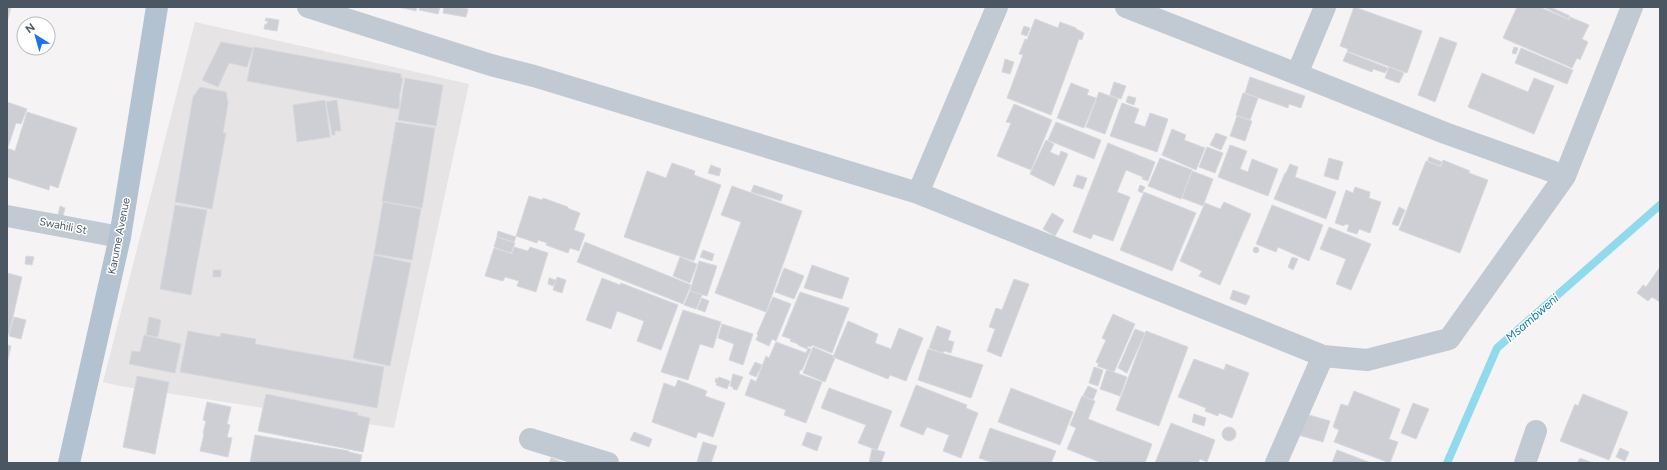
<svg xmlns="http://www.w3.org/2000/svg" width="1667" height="470" viewBox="0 0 1667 470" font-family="Figtree,sans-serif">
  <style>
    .education { fill: #e6e4e5 }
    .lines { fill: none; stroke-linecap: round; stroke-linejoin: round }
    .stream { stroke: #90daee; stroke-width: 8 }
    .building { fill: #cdcfd5; stroke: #d7d9de }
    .minor { stroke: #c1cad2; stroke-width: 22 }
    .major { stroke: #b3c2d1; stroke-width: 22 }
    .labels { text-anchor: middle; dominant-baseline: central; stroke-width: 3; stroke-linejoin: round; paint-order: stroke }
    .street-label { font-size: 11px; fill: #4a5661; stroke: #fff }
    .water-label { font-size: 12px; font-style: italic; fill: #0c7c9b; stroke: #fff }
  </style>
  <rect width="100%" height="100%" fill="#f5f3f3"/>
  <!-- education -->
  <path class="education" d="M195,22L469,84L394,428L120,386L103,382Z"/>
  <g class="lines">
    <!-- stream -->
    <path class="stream" d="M1447,463L1497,348L1660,205"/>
  </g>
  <!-- building -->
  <path class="building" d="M7,7H11L7,23Z
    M398,7H417L416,11Z
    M420,7H440L438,14L419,10Z
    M444,7H457L468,9L466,17L443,13Z
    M1354,7L1422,31L1407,73L1347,51L1348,49L1340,46Z
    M1517,7H1542V8L1569,20L1570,17L1589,25L1582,39L1588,42L1580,60L1577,58L1572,68L1503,38Z
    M1544,7H1550L1570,16L1568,19Z
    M266,18L279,20L277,31L264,29L265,24H267L268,21H265Z
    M1035,19L1058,28L1060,22L1076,28V29L1084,33L1082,40L1079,39L1051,115L1007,98L1023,55L1019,54L1025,39L1027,40Z
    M1024,26L1030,28L1027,36L1021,34Z
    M1440,37L1457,43L1435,102L1418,95Z
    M221,42L253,48L247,67L229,63L218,87L202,80Z
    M254,47L401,74V78H403L399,98H400L399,108L397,109L247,81Z
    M1514,47L1518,48L1516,54L1512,53Z
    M1521,48L1573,70L1567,84L1515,63Z
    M1347,52L1388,68L1385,73L1373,69L1372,72L1343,61Z
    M1005,59L1014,62L1010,74L1002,72Z
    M1389,67L1404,73L1399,83L1385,78Z
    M1482,73L1528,92L1534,78L1554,86L1534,134L1468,107Z
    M1250,77L1305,96L1301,108L1289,104L1288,108L1245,93Z
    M405,78L443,85L436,126L398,120Z
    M1114,82L1126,86L1121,99L1110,95Z
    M1071,83L1089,90L1087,95L1096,98L1084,128L1057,118Z
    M200,87L226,92L228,103L223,133H226L212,209L175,202L193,97Z
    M1099,92L1118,99L1105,134L1086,127Z
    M1243,93L1258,98L1250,120L1236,115Z
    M1128,96L1136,98L1134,105L1126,102Z
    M325,100L330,137L297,142L293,105Z
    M337,100L341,131H335V135H332L326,102Z
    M7,102L27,109L21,124L16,123L8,147Z
    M1122,103L1139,109L1134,123L1145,127L1150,113L1168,119L1157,152L1110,136Z
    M1014,104L1052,120L1031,170L997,156L1011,123L1006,122Z
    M27,112L77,128L58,188L50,185L49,190L7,177V148L15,151Z
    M1237,116L1252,121L1245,141L1230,136Z
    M396,122L435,128L422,208L382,201Z
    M1056,122L1101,140L1094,159L1048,140Z
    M1172,129L1186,135L1184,140L1205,148L1196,170L1162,155Z
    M1216,133L1227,137L1221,150L1210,145Z
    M1046,140L1054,144L1050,152L1059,156L1061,151L1068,154L1054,186L1030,174Z
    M1108,143L1155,162L1148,181L1142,179L1143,177L1126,170L1117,192L1130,197L1113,241L1093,234L1091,239L1073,232Z
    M1230,145L1247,151L1240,169L1248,172L1252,159L1278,169L1268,196L1218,177Z
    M1207,147L1223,153L1215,173L1199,167Z
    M1429,157L1442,162L1440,166L1428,161Z
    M1160,158L1192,170L1181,199L1148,186Z
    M1329,158L1343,162L1338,180L1324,176Z
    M1443,160L1470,171L1469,173L1488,180L1460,253L1399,230L1426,161L1441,167Z
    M672,163L695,171L694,175L721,185L694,261L624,237L647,171L666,178Z
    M1290,164L1298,167L1295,177L1336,192L1326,219L1274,199L1285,173H1286Z
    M711,165L721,169L719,176L708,173Z
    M1192,171L1213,179L1203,206L1182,198Z
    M1077,175L1087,178L1083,189L1073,186Z
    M754,185L783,195L781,201L751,192Z
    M1140,185L1145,187L1142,193L1138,191Z
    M732,186L802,211L766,312L715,293L741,222L721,215Z
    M1355,187L1370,192L1369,198L1381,202L1370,233L1359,229L1357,234L1347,231L1349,225L1345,224L1344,226L1335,223L1346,190L1353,193Z
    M1144,192L1196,213L1172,271L1120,250Z
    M529,196L542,200L543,198L568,207L567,208L580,213L574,230L585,234L579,251L570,248L568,253L546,245L547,243L538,240L537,243L516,236Z
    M383,202L421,209L412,260L374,254Z
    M1224,202L1251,214L1220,285L1199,276L1202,271L1180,261L1205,203L1220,209Z
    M175,205L207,210L191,295L160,289Z
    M1272,205L1323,225L1309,261L1278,247L1276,252L1256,244Z
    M60,206L65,208L63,216L58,215Z
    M1399,207L1405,210L1398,226L1392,224Z
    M1052,213L1064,220L1055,236L1043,229Z
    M1329,227L1371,244L1351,290L1336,284L1346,259L1320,249Z
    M498,231L516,237L514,242L497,237Z
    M497,237L515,243L511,253L494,247Z
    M585,242L691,285L683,304L577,262Z
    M1253 250a3 3 0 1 1 6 0a3 3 0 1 1-6 0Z
    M514,247L528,251L530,247L548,253L536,292L517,286L519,281L505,277L503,281L485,276L494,248L512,254Z
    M703,250L714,254L712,261L700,257Z
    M374,255L411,263L390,366L353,358Z
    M26,256L34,257L32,265L25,264Z
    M680,257L697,264L690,283L673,276Z
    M1292,257L1298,259L1293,270L1288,267Z
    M699,261L717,266L707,296L690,291Z
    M812,265L849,278L842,299L804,288Z
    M1660,267V302L1652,297L1648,301L1637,293L1643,285L1646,287Z
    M784,268L804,276L794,299L775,292Z
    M213,270H221V277H213Z
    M7,273L22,277L9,334L7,333Z
    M557,277L566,280L562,293L553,290Z
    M549,278L556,280L553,286L548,284Z
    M602,278L620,285L621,283L678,305L661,350L637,341L644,321L617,311L611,329L586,320Z
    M1014,279L1029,284L1001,357L987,351L995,329L989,327L996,308L1002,310Z
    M1233,290L1250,296L1246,305L1230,299Z
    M690,291L702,295L696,309L684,305Z
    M800,292L849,308L832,353L812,345L811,347L808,346L807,349L798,345V344L790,341L791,339L782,336Z
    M773,297L791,304L776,341L772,339L769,346L756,340L758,335L757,334Z
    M702,298L709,301L705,312L697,309Z
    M683,310L721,322L713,348L700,344L688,380L661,372Z
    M1113,314L1135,324L1114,372L1097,366L1099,364L1096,362L1106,340L1102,338Z
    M14,317L26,320L21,339L9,336Z
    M149,317L161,320L158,337L146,335Z
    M848,321L878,334L875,343L891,349L899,328L923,338L906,381L890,375L888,379L833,357Z
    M722,324L753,334L743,365L729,360L734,344L718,338Z
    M937,326L951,331L948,340L954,342L951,353L944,351L943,353L929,348Z
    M1135,329L1145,333L1127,373L1118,368Z
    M188,331L220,337L221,333L256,339L255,344L384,367L377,408L180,372Z
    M1146,331L1188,347L1159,426L1116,410Z
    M144,335L181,344L175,373L129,364L132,351L140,352Z
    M776,342L806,353L808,348L811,349L802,370H800L799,374L822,382L806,423L784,415L786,410L745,395L751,379L756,382L766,356L769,358Z
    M7,345L11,346L7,364Z
    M813,347L834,356L833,357L835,358L825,382L803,373Z
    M928,349L983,365L971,398L918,380Z
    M1194,359L1224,370L1226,364L1249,373L1232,418L1219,413L1218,416L1205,411L1206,408L1178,397Z
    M755,362L762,365L756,377L749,374Z
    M1094,367L1103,370L1098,386L1089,383Z
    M1108,370L1127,377L1120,396L1100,389L1106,371Z
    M733,374L743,377L737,390L733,389V387L730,386Z
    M137,376L169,382L155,454L123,447Z
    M719,377L730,381L727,389L716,385L717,383L715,382L716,378L718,379Z
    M678,380L707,391L705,396L725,403L713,437L698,432L696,438L652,422L664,383L675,387Z
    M916,385L967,405L966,408L978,413L961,458L943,451L949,435L927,427L923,435L900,426Z
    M1088,386L1097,390L1093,400L1083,396Z
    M829,388L892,411L877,450L858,443L866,425L821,408Z
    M1011,388L1073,412L1060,445L998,422Z
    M1354,391L1400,409L1389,439L1398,442L1390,463L1334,442L1339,430L1333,427L1341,404L1348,406Z
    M266,394L358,413L357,415L370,418L363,452L258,431Z
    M1583,394L1628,412L1609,460L1560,441L1575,404L1578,406Z
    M1082,396L1095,401L1088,419L1152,444L1145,463H1102L1067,449L1076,428L1070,425Z
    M207,402L231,407L227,424L230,425L227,437L232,438L228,457L200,451L204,434L203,433L206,421L203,420Z
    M1413,403L1429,409L1416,439L1401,433Z
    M1302,413L1330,421L1323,442L1295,434Z
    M1194,414L1206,418L1204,426L1192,422Z
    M1171,423L1215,440L1207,462L1200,459L1198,463H1155Z
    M1222 434a7 7 0 1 1 14 0a7 7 0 1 1-14 0Z
    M990,428L1056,451L1051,463H993L979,458Z
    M634,432L652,439L649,447L630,440Z
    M807,432L822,437L817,451L802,445Z
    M255,435L349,451V452L362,455L360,463H250Z
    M703,442L717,446L711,463L697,462Z
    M1620,448L1629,452L1625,461L1616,457Z
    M872,449L885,452L881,463H869Z
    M1337,450L1371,463H1332Z
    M551,458L564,463H549Z
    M1580,458L1593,463H1577Z"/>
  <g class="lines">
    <!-- minor -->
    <path class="minor" d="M308,7L491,65L534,76L918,193L1323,356L1367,360L1449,339L1565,176L1632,7
      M1126,7L1297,74
      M1325,7L1297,74L1445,133L1565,176
      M918,193L997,7
      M7,216L120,237
      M530,439L608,463
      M1276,463L1323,356
      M1525,463L1536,431"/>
    <!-- major -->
    <path class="major" d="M69,463L120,237L157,7"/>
  </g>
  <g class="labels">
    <!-- street labels -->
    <g class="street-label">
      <text transform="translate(63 226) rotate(11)">Swahili St</text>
      <text transform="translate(119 236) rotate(-79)">Karume Avenue</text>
    </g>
    <!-- water labels -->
    <g class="water-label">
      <text transform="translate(1532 318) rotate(-41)">Msambweni</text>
    </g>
  </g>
  <!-- border -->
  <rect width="1667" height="470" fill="none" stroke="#4a5661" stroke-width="16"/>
  <!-- north arrow -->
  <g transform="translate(36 36) rotate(323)"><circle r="19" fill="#ffffff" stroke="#b7bbc0"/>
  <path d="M0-3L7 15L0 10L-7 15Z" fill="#1a73e8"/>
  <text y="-6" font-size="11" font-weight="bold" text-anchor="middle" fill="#4a5661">N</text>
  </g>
</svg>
